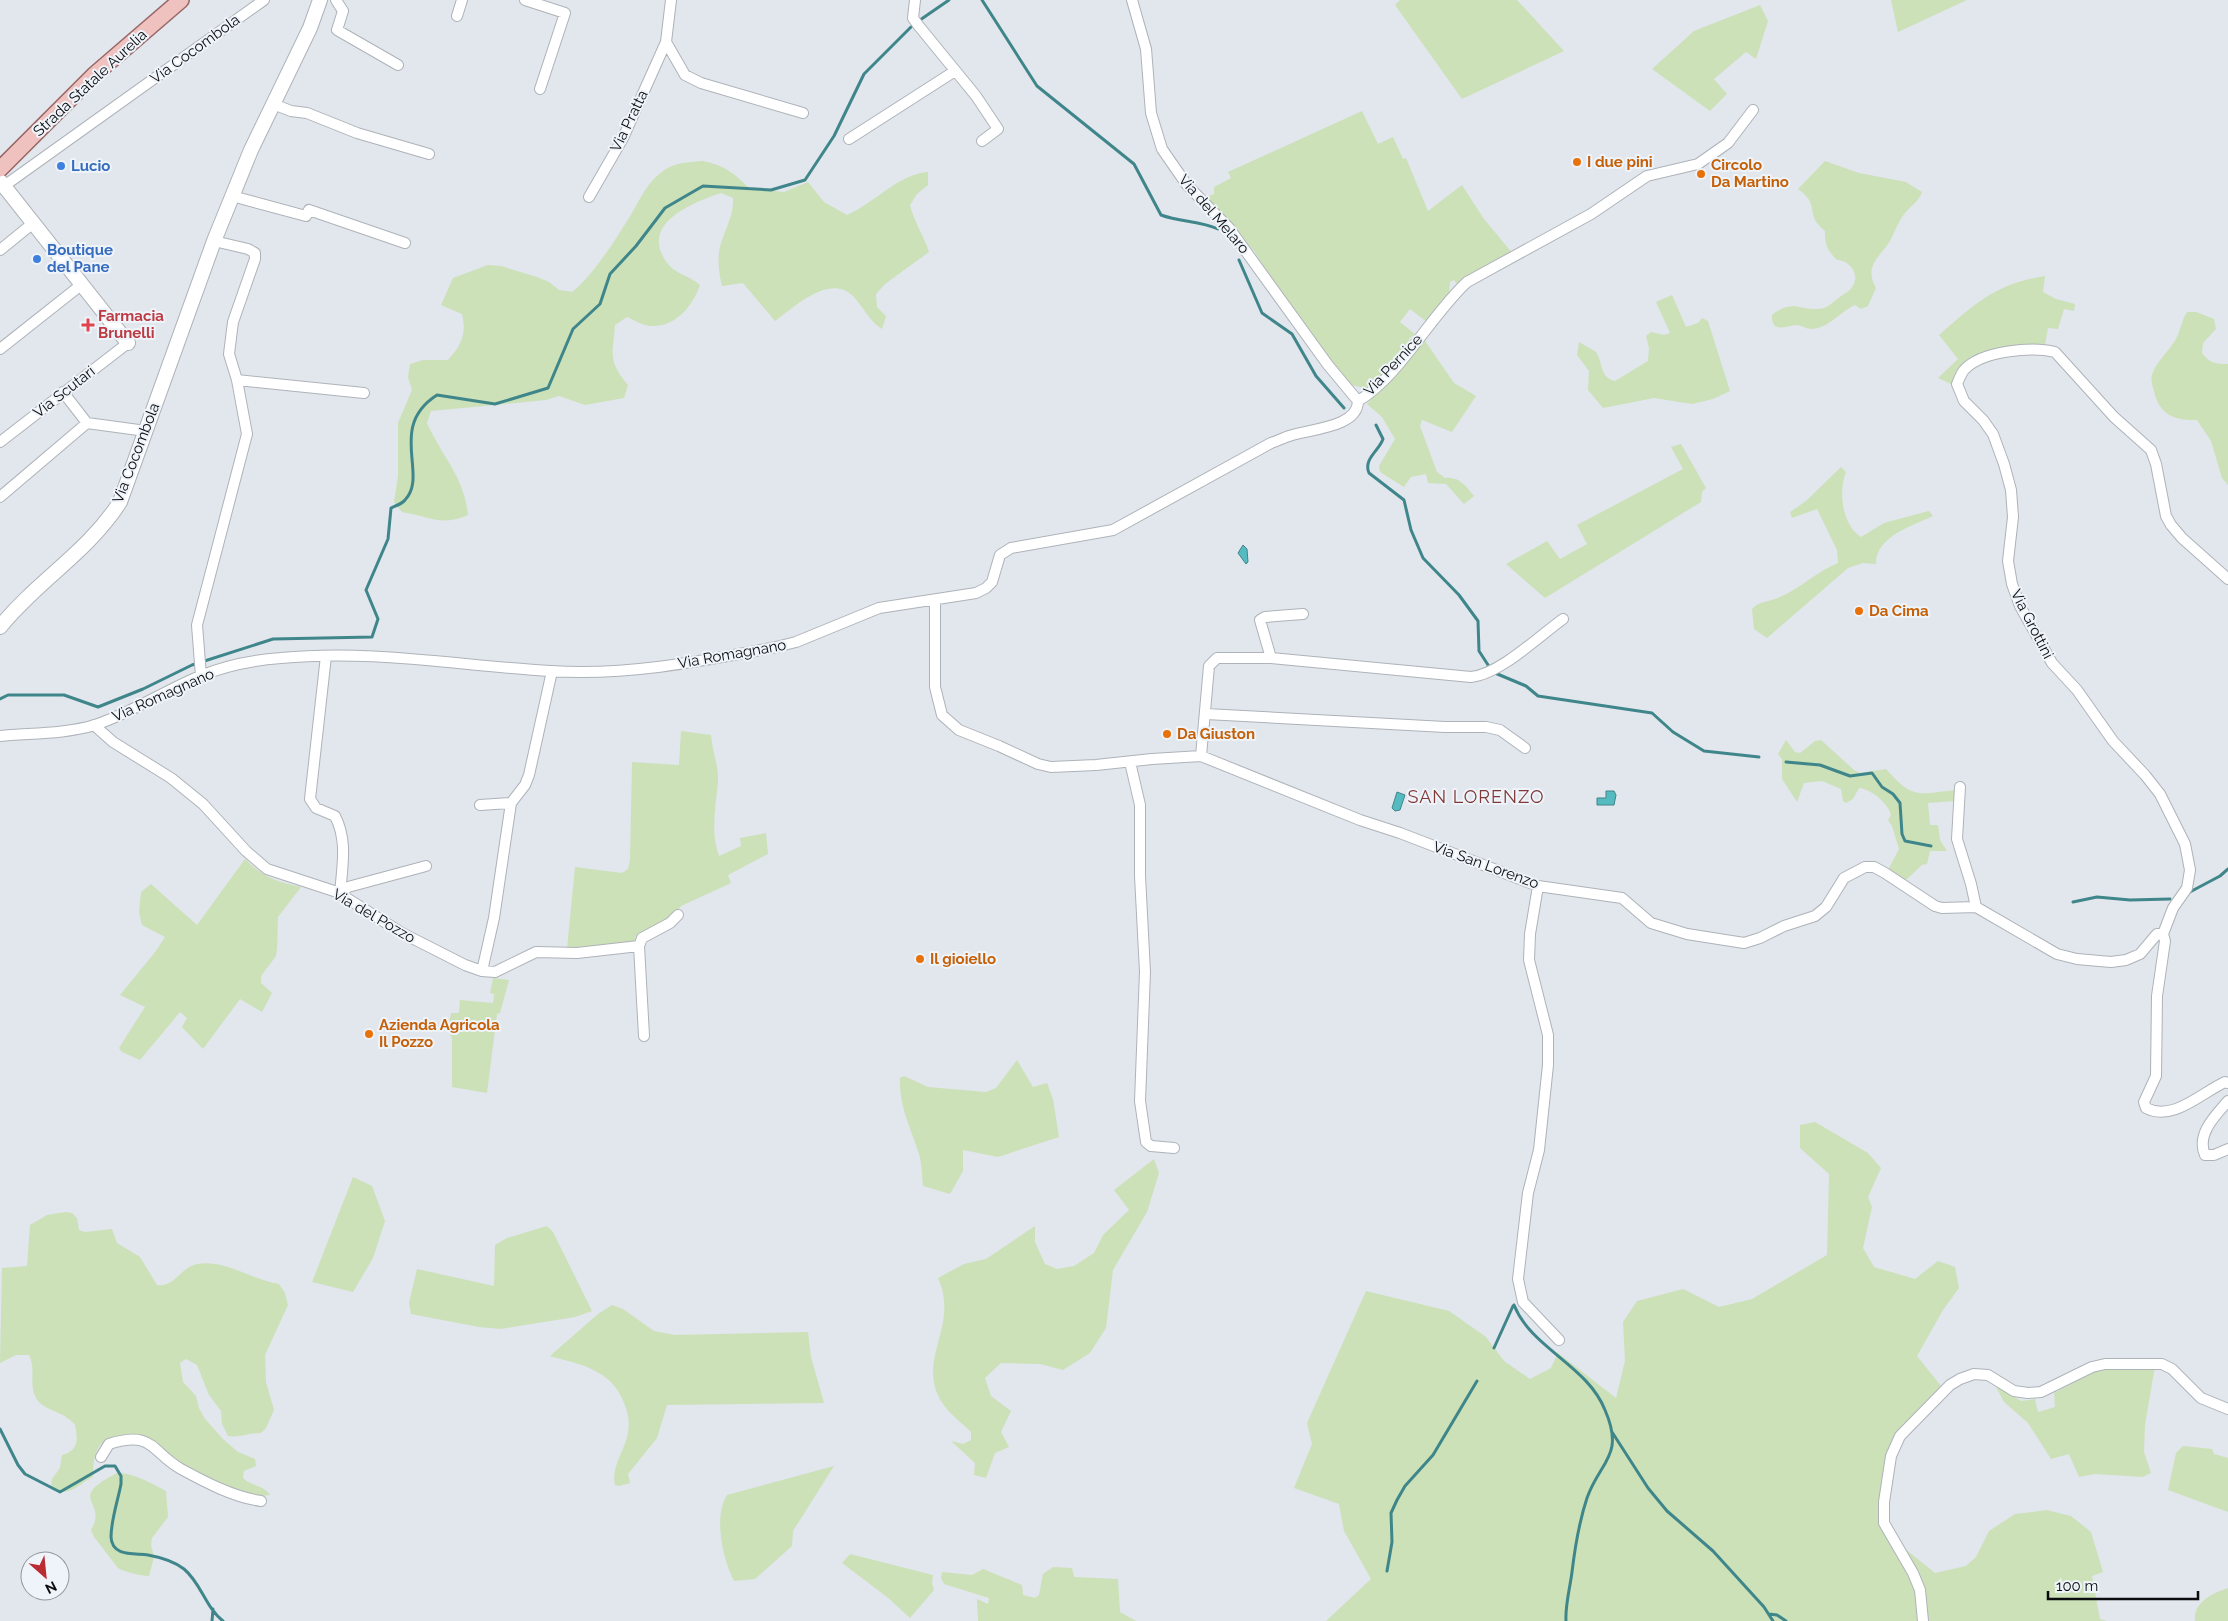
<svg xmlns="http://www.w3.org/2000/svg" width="2228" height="1621" viewBox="0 0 2228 1621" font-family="Raleway,sans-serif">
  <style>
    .green { fill: #cce1b8 }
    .water { fill: #56bbc1; stroke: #3f868b }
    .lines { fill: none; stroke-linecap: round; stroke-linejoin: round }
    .stream { stroke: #3f868b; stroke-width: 3 }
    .street-casing { stroke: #aeb3b9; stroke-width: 12 }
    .secondary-casing { stroke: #aeb3b9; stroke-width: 16 }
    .primary-casing { stroke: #986765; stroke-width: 18 }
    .street { stroke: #fff; stroke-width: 10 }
    .secondary { stroke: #fff; stroke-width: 14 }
    .primary { stroke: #efc1bf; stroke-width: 15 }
    .food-dot { fill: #e8710a; stroke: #eff4fa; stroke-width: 2 }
    .shop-dot { fill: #3f7fe0; stroke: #eff4fa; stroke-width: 2 }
    .health-dot { fill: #e0444e; stroke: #eff4fa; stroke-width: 2 }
    .labels { text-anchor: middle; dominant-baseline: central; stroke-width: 4; stroke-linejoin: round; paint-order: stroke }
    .street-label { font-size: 15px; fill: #0a0c0e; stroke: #eff4fa }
    .food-label { font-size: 15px; font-weight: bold; fill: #c56008; stroke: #eff4fa; text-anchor: start }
    .shop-label { font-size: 15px; font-weight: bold; fill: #366cbe; stroke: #eff4fa; text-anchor: start }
    .health-label { font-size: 15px; font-weight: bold; fill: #be3a42; stroke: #eff4fa; text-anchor: start }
    .quarter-label { font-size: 18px; letter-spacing: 1px; fill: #813937; stroke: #eff4fa }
  </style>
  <rect width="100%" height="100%" fill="#e2e6ed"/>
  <!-- green -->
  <path class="green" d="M1400,0H1517L1564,51L1462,99L1395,5Z
    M1891,0H1967L1898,32Z
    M1760,5L1768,21L1756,59L1746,52L1714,79L1727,94L1710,111L1652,69L1694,31Z
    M1362,111L1378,144L1393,137L1403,159L1406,158L1428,211L1462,185L1484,219L1513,254L1457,284L1454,280L1450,282L1449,293L1427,322L1410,309L1400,322L1416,335L1409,338L1410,342L1404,348V351L1367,389L1352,385L1341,375L1288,304L1254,251L1207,197L1214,194V187L1231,178L1228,172Z
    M703,161C724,165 735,174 749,188L784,192L808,182L824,202L847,215C875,203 898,174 928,172V185L917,194L910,205C914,222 924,236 929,252L885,284L876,294L877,307L886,316L882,329C867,319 864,307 852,295C829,274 794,307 775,321L743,283L722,286C719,274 717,260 720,247C724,230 734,217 733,198L721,193C692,203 637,224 668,264C676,274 690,276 700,285C693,305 677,326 653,326C645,327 634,320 627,317L615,325C613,353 607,361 628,385L624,398L585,405L559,396L546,400L431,411L427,423C442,457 464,476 468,515C440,527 429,516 402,512L394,502L398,476V423L412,390L408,377L410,364L423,360H448C461,346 467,334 462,314L441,305L453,278L488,265L501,266L537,277L549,282L559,290L572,292C593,276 615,240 629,218C641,199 646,182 666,169C677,162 691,162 703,161Z
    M1825,161L1859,173L1906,182L1922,192C1919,201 1911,206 1905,213C1897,223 1894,235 1888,244C1876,260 1865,268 1876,288L1868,306L1861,309L1855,305C1841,311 1828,329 1811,329C1806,329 1802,325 1797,325C1785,326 1771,334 1772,315C1794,297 1802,313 1824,308C1829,307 1835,300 1840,297C1844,294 1850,291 1852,287C1861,276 1850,260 1837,260C1827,250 1825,245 1825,231C1803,213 1822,206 1798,189Z
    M2045,276L2043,292L2056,299L2075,304L2074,311L2064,309L2058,329L2048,328L2045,345L2013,346L1957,372L1951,384L1938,378L1958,359L1939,335C1976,303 1995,284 2045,276Z
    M1672,295L1686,327L1698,323L1702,318L1708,321L1730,391L1713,399L1692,404L1654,398L1603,408L1588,390L1589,371L1577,355L1579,342L1596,352C1603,363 1600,378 1615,381L1648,361L1649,348L1646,336L1651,332L1664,335L1670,333L1656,302Z
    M2187,312H2196L2214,319L2216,329L2203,343L2202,353C2209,363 2216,364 2228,364V485L2222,478L2211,441L2197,420C2174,421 2159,414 2154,391C2152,384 2150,379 2153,372C2158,360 2171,349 2177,337C2181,328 2182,320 2187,312Z
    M1423,338L1454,383L1476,396L1452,432L1422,420L1420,426L1437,472L1445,478C1459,476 1465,485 1474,496L1464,504L1446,484L1428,483L1426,474L1411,477L1404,487L1380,472L1379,466L1395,439L1382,417L1367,404Z
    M1681,444L1706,488L1702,492L1701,502L1545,598L1506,564L1547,541L1560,559L1587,544L1577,525L1683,469L1671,447Z
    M1841,467L1846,472C1838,491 1842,525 1861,537L1884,523L1929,511L1933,516C1912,526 1876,536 1876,564L1863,563L1848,568L1767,638L1754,629L1752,609C1758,601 1770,602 1780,597C1801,588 1817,571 1838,563L1837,550L1817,509L1792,518L1790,512L1806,501Z
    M681,731L711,735C712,750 719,767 718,781C716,807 710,831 719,856L741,846L740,838L766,833L768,854L728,875L731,883L681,906L671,918L635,937L636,942L567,949L575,867L622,873L628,869L630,860L632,762L679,765Z
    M1786,740L1795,752L1800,753L1815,741L1821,740L1854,770L1860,773L1886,769C1912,798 1916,795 1954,790L1956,801L1928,803L1930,825H1938L1940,840L1947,851H1930L1927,864L1922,865L1906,880L1888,870L1899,849L1892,826L1888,820L1891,815C1889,804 1871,789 1859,788L1853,799L1846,803L1843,801L1841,789L1822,781L1804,783L1797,802L1782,779V759L1778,754Z
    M245,859C264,878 275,881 301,887L278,917L277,949L276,956L261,976V983L272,993L262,1012L240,999L203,1049L182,1027L187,1018L180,1012L140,1060L122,1052L119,1048L145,1007L120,995L156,951L165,937L142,925L139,912L141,892L151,884L197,925Z
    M493,978L509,980L500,1013L497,1014L487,1093L452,1087V1039L448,1030L451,1013H459L460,1000L493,1003L494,994L490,993Z
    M1017,1060L1033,1087L1047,1083L1053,1099L1059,1137L998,1157L963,1150V1171L950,1194L923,1186C922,1176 922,1164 919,1154C911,1128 899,1107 900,1078L904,1076L928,1087L986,1092L996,1088Z
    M1815,1122L1868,1153L1881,1168L1868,1197L1872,1207L1863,1248L1874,1267L1915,1279L1938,1261L1955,1267L1959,1288L1943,1310L1917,1356L1941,1386L1893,1440L1881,1480V1516L1904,1548L1935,1573L1966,1566L1976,1557L1989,1531L2015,1514L2047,1510L2071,1516L2091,1532L2103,1572L2092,1576L2100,1619L2107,1621H1326L1371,1579L1344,1531L1339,1504L1294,1488L1312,1444L1307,1423L1366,1291L1449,1311L1486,1337L1504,1361L1530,1379L1551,1368L1558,1353L1616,1398L1625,1361L1623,1322L1637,1301L1683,1289L1719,1307L1752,1299L1827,1255L1829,1174L1800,1148V1125Z
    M1154,1159L1159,1173L1147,1212L1113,1270L1106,1328L1090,1353L1063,1370L1040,1364L1001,1363L985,1378L991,1396L1011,1411L1001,1432L1009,1447L995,1453L986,1478L974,1475L975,1463L951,1441L963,1444L971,1440V1432C961,1422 948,1413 941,1401C916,1358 960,1327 938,1278L964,1264L986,1259L1035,1226V1242L1045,1264L1057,1269L1074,1266L1094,1253L1103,1235L1129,1210L1114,1190Z
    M353,1177L372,1186L385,1221L373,1258L353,1292L312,1282Z
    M66,1212L72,1213L77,1218L79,1230L85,1232L112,1229L117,1243L140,1257L157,1285C174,1288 181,1267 197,1264C226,1259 251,1280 279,1284L285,1293L288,1305L265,1355L266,1382L274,1410L266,1428L261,1433C249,1433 237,1438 228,1436L222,1424L221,1411L209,1395L197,1365L186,1359L180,1363L183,1382L196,1396L199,1408L205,1419L223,1439L238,1452L255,1459L256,1466L244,1471L243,1478C251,1486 263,1485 270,1495C256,1496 239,1499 225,1493C218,1491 211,1484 205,1480C180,1463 150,1433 117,1437C95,1439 93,1459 93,1477C78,1483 69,1501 51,1485L52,1479L60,1468L62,1455C79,1451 78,1439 75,1425C64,1411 46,1411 38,1401C27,1386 37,1370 29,1355H16L0,1363L2,1268L27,1266L30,1225L47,1215Z
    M547,1226L553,1232L592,1311L575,1317L501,1329L479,1327L411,1314L409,1303L417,1269L494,1286L495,1245L507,1238Z
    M612,1305L623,1309L654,1331L675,1335L808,1332L811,1357L824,1403L667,1405L657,1438L628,1474L630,1483L619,1486L615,1485C611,1468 623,1453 627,1437C630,1425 629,1414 624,1403C611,1369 581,1365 550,1356L598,1314Z
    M2155,1366L2145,1425L2144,1452L2151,1473L2143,1477L2095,1474L2079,1477L2069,1454L2051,1459L2028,1423L2004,1402L1995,1385L2021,1401L2035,1399L2038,1412L2055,1407L2054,1393L2096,1371Z
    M2183,1446L2212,1449L2214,1454L2228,1458V1512L2168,1490L2176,1453Z
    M834,1466L793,1531L792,1546L755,1579L734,1581C723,1560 713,1517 727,1495Z
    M117,1473C131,1472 154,1484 166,1491L168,1517L152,1538L151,1545L154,1557L149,1576C142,1576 124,1572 118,1568L94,1537L91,1530C109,1500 64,1500 117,1473Z
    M850,1554L933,1575L932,1583L934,1590L910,1618L887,1597L842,1563Z
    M1053,1567L1072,1568L1074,1577L1118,1579L1120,1612L1136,1621H978L977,1599L988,1604L989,1598L944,1584L941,1578L942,1572L972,1575L983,1569L1022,1585L1023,1595L1035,1598L1039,1595L1043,1574Z
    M2228,1588V1621H2195C2193,1602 2213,1593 2228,1588Z"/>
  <!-- water -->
  <path class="water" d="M1243,545L1247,549L1248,562L1246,564L1238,553Z
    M1606,791H1614L1616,795L1614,805H1597V798H1606Z
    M1397,792L1405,795L1400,810L1395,811L1392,808Z"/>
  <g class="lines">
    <!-- stream -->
    <path class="stream" d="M982,0L1037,86L1134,164L1161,215C1180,222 1200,221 1218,229
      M920,20L949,0
      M1239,260L1262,313L1292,334L1316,376L1344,408
      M1376,425L1383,439C1379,451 1363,459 1369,473L1404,500L1411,530L1423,558L1459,595L1478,621L1479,651L1490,668
      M1495,673L1526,686L1538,696L1652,713L1673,732L1704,751L1759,757
      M0,699L8,695H64L98,707L143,689L192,665L273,639L372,637L378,619L366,590L388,539L391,508C395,506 402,504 405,500C429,475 387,427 437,395L495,404L548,388L573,329L600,304L610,274L636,246L665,208L703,186L771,190L805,180L834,136L864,74L911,27
      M1786,762L1820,765L1850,776L1872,773L1882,787L1893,794L1900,803L1902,834L1905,841L1931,846
      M2188,893L2220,876L2228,869
      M2073,902L2097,897L2130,900L2170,899
      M1514,1305C1531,1348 1587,1365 1605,1410C1625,1456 1600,1461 1587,1498C1579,1522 1575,1547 1572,1572C1570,1588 1565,1605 1566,1621
      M1494,1348L1513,1306
      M0,1429L18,1465L25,1474L60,1492L105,1466H115L121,1476V1484C118,1500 111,1520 111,1537C112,1557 134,1553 148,1555C159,1557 175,1562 184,1569C201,1583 206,1608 223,1621
      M1612,1432L1648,1488L1667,1511L1713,1551L1764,1607L1773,1621
      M1387,1571L1392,1542L1391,1513L1397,1500L1405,1486L1433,1455L1477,1381
      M1769,1614L1777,1615L1786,1621
      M212,1621L213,1609"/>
    <defs>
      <path id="street" d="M336,0L343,11L337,30L398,65
        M525,0L565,13L540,89
        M671,0L666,42L685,75L701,83L803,113
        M915,0L913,18L918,25L976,96L998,129L982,141
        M1132,0L1146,49L1151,113L1162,149L1187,185L1229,228L1328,365L1358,401
        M457,16L462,0
        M273,104L291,111L307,113L357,133L429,154
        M849,139L955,71
        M4,186L264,0
        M232,196L306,216L309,210L405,243
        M589,197L623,138L666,42
        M0,250L32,224
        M0,349L81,285
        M237,380L364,393
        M63,392L87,423L146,431
        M1358,401C1400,376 1430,316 1467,282L1591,214L1647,176L1698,164L1728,143L1753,110
        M0,442L128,343
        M0,497L87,423
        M935,600V687L942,715L959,730L999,746L1038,764L1051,767L1096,765L1152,759L1201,756L1360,820L1400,833L1538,886L1622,898L1651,923L1687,934L1744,943L1760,938L1784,926L1815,916L1826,907L1844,878L1865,867H1874L1885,873L1935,906L1942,908L1976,907L2057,954L2077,959L2111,962L2126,960L2140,954L2157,934H2163L2165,941L2157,996L2156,1076L2144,1102L2146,1108C2173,1122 2201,1093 2225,1082L2228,1083
        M1303,614L1265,617L1260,620L1271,658L1471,677C1500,674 1538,637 1563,619
        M326,656L310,799L316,808L335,816C348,841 342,867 340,894
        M201,676L197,625L247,434L237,380L229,354L233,322L255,259V253L248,249L214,241
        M1206,714L1445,727H1486L1500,730L1525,748
        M94,725L113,742L171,778L203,804L246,851L267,869L337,892L402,933L465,965L482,971L495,972L536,952L577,953L639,946L642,938L670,923L678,915
        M0,736C31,733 65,734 95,725C131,713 164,691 200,676C225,666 254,660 281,658C371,649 461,666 551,671C627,676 702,661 776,647L796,642L879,608L976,593L986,588L992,582L1000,555L1011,548L1113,530L1271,443C1277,441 1283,438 1289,436C1308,429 1358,428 1358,401
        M1201,756L1209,666L1217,658H1271
        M1130,762L1140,805V876L1145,972L1140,1101L1146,1142L1151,1146L1174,1148
        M1960,787L1957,839L1971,884L1976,907
        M480,805L511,803
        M1538,886L1530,934L1529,960L1548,1035V1065L1539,1150L1528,1193L1518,1279L1523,1302L1559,1340
        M340,894L348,887L426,866
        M2163,934L2173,908L2187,888L2190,870L2185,844L2160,794L2145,775L2113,741L2077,690L2052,663L2020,606L2012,584L2008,561L2013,517L2011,490L2004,464L1993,434L1983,420L1964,401L1957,384C1959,379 1961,374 1964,370C1981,351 2032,346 2055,352L2114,417L2151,450L2156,464L2166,516L2171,525L2182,538L2228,579
        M639,946L644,1036
        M482,971L494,918L511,803L525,785L529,775L552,671
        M2228,1101C2215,1116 2196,1134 2205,1155H2214L2228,1149
        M101,1457L109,1444C154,1430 151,1452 181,1469C205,1482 233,1497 261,1501
        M1923,1621L1920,1590L1913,1573L1884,1523V1502L1891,1456L1900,1436L1950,1385L1960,1379L1974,1374L1988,1375L2014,1391L2028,1393L2041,1392L2092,1367L2105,1364H2162L2172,1369L2201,1398L2228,1409"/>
      <path id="secondary" d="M0,181L128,343
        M0,627C37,581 88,552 120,502L214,241L251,150L310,28L320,0"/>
      <path id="primary" d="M0,169L94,75L181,0"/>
    </defs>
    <!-- street casing -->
    <use href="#street" class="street-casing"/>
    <!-- secondary casing -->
    <use href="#secondary" class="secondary-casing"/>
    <!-- primary casing -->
    <use href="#primary" class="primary-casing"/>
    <!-- street -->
    <use href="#street" class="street"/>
    <!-- secondary -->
    <use href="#secondary" class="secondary"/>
    <!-- primary -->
    <use href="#primary" class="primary"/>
  </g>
  <!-- markers -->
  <g class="food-dot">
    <circle cx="1577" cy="162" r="5"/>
    <circle cx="1701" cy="174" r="5"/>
    <circle cx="1859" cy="611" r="5"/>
    <circle cx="1167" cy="734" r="5"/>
    <circle cx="920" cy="959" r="5"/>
    <circle cx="369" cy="1034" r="5"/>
  </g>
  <g class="shop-dot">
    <circle cx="61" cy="166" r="5"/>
    <circle cx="37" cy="259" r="5"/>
  </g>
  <path class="health-dot" d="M85.5 317.5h5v5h5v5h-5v5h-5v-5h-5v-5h5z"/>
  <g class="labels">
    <!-- street labels -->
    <g class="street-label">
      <text transform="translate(195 49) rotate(-36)">Via Cocombola</text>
      <text transform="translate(90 83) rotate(-43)">Strada Statale Aurelia</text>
      <text transform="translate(629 121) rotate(-64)">Via Pratta</text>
      <text transform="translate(1214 214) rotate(49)">Via del Melaro</text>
      <text transform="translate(1393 365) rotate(-47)">Via Pernice</text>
      <text transform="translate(64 392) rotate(-38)">Via Scutari</text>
      <text transform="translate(136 453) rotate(-69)">Via Cocombola</text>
      <text transform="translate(2032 624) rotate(63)">Via Grottini</text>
      <text transform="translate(732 654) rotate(-10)">Via Romagnano</text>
      <text transform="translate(163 695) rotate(-24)">Via Romagnano</text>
      <text transform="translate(1486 865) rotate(20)">Via San Lorenzo</text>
      <text transform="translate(374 916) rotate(30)">Via del Pozzo</text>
    </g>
    <!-- food labels -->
    <g class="food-label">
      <text x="1587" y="162">I due pini</text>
      <text x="1711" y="165">Circolo<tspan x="1711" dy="17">Da Martino</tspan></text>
      <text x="1869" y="611">Da Cima</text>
      <text x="1177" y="734">Da Giuston</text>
      <text x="930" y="959">Il gioiello</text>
      <text x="379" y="1025">Azienda Agricola<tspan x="379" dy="17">Il Pozzo</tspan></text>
    </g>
    <!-- shop labels -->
    <g class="shop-label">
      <text x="71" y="166">Lucio</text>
      <text x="47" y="250">Boutique<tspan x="47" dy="17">del Pane</tspan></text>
    </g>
    <!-- health labels -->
    <g class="health-label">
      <text x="98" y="316">Farmacia<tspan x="98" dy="17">Brunelli</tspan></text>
    </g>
    <!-- quarter labels -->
    <g class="quarter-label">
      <text x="1476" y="796">SAN LORENZO</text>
    </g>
  </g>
  <!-- north arrow -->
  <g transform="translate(45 1576) rotate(153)"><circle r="24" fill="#eff4fa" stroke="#93979c"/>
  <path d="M0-4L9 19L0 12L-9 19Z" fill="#bb2b32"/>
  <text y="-8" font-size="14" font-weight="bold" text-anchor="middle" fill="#0a0c0e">N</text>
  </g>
  <!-- scale -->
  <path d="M2048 1591v8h150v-8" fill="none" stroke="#0a0c0e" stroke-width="2.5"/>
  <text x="2056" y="1591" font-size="15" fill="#0a0c0e" stroke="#eff4fa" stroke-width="4" paint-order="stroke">100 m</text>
</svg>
